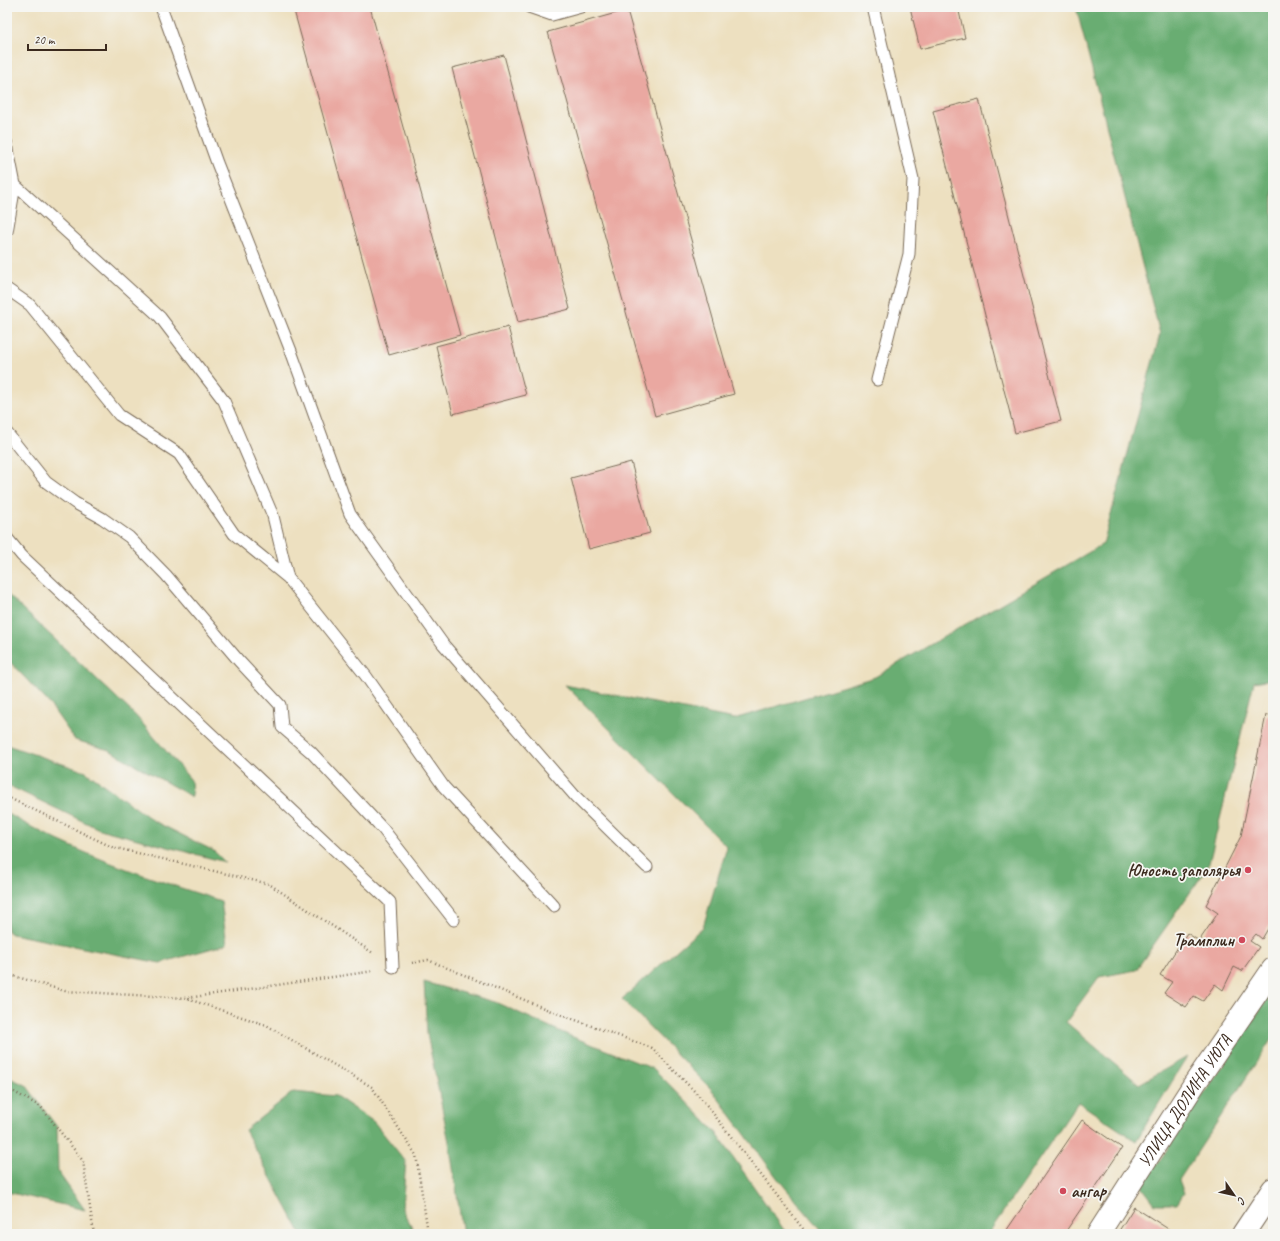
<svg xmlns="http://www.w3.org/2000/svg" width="1280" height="1241" viewBox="0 0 1280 1241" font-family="Caveat,sans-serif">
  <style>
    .forest { fill: #69ad72; stroke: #526c48 }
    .building { fill: #eaa8a1 }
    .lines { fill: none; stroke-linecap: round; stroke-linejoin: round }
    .service-casing { stroke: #796a57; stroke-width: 13 }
    .minor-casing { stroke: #796a57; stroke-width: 24 }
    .path { stroke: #796a57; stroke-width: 2.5; stroke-dasharray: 1 3; stroke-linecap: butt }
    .service { stroke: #fff; stroke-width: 11 }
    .minor { stroke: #fff; stroke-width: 22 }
    .poi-dot { fill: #d1495b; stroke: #f6f6f2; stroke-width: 1.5 }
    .labels { text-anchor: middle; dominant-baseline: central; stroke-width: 3.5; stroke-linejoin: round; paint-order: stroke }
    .poi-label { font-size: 17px; font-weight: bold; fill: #3b2a1e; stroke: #f6f6f2; text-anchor: end }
    .street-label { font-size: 17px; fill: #3b2a1e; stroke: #f6f6f2 }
  </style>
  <rect width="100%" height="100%" fill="#f6f6f2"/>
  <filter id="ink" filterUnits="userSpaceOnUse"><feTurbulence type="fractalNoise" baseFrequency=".025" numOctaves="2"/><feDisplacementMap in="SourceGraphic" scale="8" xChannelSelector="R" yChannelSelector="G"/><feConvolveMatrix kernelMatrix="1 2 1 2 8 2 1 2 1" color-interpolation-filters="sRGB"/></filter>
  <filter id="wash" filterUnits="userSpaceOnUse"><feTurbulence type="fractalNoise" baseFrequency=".012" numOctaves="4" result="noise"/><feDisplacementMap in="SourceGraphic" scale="16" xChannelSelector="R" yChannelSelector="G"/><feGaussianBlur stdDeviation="0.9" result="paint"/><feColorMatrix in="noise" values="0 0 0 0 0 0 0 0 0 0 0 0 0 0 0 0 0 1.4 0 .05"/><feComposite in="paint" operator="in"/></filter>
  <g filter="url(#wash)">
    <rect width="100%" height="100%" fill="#ede0c0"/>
    <!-- forest -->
    <path class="forest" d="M1076,7H1273V679L1254,682L1208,867L1136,970L1099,977L1066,1022L1139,1084L1187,1057L1136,1141L1078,1102L988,1234H824L778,1179L712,1090L622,999L703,927L727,847L565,685L734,719L875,677L1103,544L1160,334Z
      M7,594L136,716L191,780L192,797L109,750L75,740L48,702L7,659Z
      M7,745L86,772L154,821L214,851L225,862L99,829L7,785Z
      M7,813C73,853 147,877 221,901L227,944L160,963L12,934L7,931Z
      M424,982L495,1002L568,1035L654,1069L715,1131L784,1230L790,1234H463L449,1142L427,1034Z
      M1273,990V1037L1179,1180L1184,1193L1177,1204H1155L1142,1187Z
      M7,1077L26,1085L57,1127L58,1172L85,1210L7,1192Z
      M293,1092L336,1096L374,1122L406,1162L402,1209L415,1234H301L245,1130Z"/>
    <g id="blocks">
      <!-- building -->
      <path class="building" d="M293,7H370L460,335L389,355Z
        M910,7H958L965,38L920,49Z
        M627,10L734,394L655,416L548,32Z
        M504,55L570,309L518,322L452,68Z
        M979,99L1061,421L1015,433L933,111Z
        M508,327L526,395L453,414L436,346Z
        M631,462L650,533L589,549L571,478Z
        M1266,715L1273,716V920L1262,939L1256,934L1250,941L1259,947L1242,971L1234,967L1223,990L1215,984L1203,1001L1194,996L1186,1007L1164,993L1172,982L1160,975L1187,933L1199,941L1218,913L1206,905L1241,836Z
        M1082,1120L1122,1148L1064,1234H1004Z
        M1134,1207L1176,1234H1117Z"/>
    </g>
  </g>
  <g filter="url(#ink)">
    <use href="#blocks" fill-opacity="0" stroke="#796a57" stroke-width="1"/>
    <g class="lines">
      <defs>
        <path id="service" d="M161,7L217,163L291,351L350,514L443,644L575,796L647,867
          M529,7L552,15L581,7
          M873,7L913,179L909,254L877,380
          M7,144L15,185L7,232
          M15,185L160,317L224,401L273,516L288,578L366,676L444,787L554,906
          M7,289L30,305L119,415L179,454L234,534L288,578
          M7,433L46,482L75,503L102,518L129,537L166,575L239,661L280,705L282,727L311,752L383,829L454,920
          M7,538L22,556L390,902L393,967"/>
        <g id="minor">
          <path id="s1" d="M1098,1234L1195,1083L1273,969"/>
          <path d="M1243,1234L1273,1189"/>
        </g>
      </defs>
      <!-- service casing -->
      <use href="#service" class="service-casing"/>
      <!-- minor casing -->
      <use href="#minor" class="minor-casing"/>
      <!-- path -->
      <path class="path" d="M7,797L112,847L269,884L373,953
        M412,963L428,960L551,1011L652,1048L701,1098L807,1234
        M7,974L65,991L187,998L374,971
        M188,999L266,1025L372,1087L416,1155L427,1226L426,1234
        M7,1088L41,1107L83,1161L94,1234"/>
      <!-- service -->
      <use href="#service" class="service"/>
      <!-- minor -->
      <use href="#minor" class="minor"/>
    </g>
  </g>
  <!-- markers -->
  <g class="poi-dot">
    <circle cx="1248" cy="870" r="4"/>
    <circle cx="1242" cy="940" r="4"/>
    <circle cx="1063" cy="1191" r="4"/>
  </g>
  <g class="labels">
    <!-- poi labels -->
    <g class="poi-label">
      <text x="1240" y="870">Юность заполярья</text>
      <text x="1234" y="940">Трамплин</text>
      <text x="1071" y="1191" text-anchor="start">ангар</text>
    </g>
    <!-- street labels -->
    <g class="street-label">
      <text stroke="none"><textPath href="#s1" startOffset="159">УЛИЦА ДОЛИНА УЮТА</textPath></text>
    </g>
  </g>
  <!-- margin -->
  <rect width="1280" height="1241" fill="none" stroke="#f6f6f2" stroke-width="24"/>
  <!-- north arrow -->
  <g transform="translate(1234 1195) rotate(124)" stroke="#f6f6f2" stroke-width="3" paint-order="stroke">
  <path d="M0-3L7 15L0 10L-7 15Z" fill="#3b2a1e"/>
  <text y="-6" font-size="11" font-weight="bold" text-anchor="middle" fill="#3b2a1e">С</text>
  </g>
  <!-- scale -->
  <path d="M28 44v6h78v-6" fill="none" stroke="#3b2a1e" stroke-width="2"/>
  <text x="34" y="44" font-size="12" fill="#3b2a1e" stroke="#f6f6f2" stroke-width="3" paint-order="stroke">20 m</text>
</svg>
